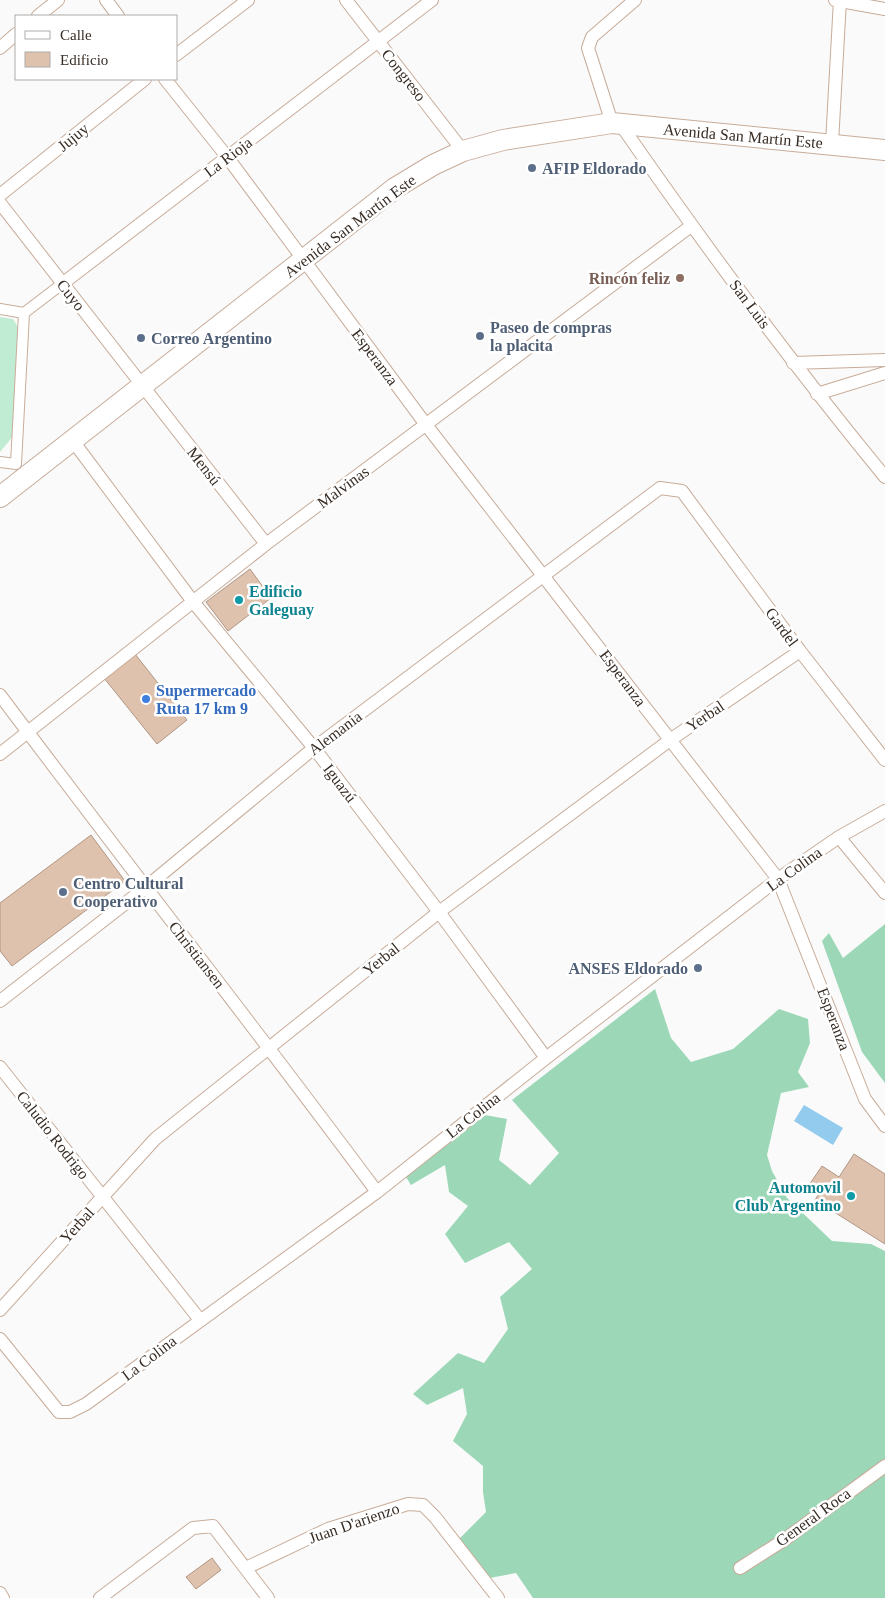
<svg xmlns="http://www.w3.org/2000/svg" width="885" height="1598" viewBox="0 0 885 1598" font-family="'Times New Roman',serif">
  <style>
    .green { fill: #bfecd2 }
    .forest { fill: #9cd8b7 }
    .water { fill: #92cbee }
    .building { fill: #dfc2ae; stroke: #b19683 }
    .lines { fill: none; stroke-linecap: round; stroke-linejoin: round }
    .pedestrian-casing { stroke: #c8ac99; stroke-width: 12 }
    .minor-casing { stroke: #c8ac99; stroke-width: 14 }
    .primary-casing { stroke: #c8ac99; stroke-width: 22 }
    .pedestrian { stroke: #fff; stroke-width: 10 }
    .minor { stroke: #fff; stroke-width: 12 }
    .primary { stroke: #fff; stroke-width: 20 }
    .service-dot { fill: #5c6f8a; stroke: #fff; stroke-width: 2 }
    .education-dot { fill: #8d6e63; stroke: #fff; stroke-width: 2 }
    .culture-dot { fill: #0f9aa8; stroke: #fff; stroke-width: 2 }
    .shop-dot { fill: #3f7fe0; stroke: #fff; stroke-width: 2 }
    .labels { text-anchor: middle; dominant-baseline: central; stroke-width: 5; stroke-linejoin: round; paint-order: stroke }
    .street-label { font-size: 16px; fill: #382d25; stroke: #fff }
    .service-label { font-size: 16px; font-weight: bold; fill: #4e5e75; stroke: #fff; text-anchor: start }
    .education-label { font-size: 16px; font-weight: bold; fill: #785e54; stroke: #fff; text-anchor: end }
    .culture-label { font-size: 16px; font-weight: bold; fill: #0d838f; stroke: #fff; text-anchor: start }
    .shop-label { font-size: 16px; font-weight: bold; fill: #366cbe; stroke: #fff; text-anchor: start }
  </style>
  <rect width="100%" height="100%" fill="#fafafa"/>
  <!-- green -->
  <path class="green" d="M0,317L13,319L23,335L14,435L0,452Z"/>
  <!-- forest -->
  <path class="forest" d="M885,924V1083L862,1052L822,941L829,933L843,958Z
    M655,989L671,1038L691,1062L733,1049L779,1009L808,1019L810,1043L798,1072L809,1087L781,1093L767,1155L772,1171L787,1198L832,1241L871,1244L885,1251V1598H533L516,1573L484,1579L459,1539L486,1512L483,1492V1466L453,1441L467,1414L463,1388L427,1405L413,1394L458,1353L484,1363L508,1329L500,1297L532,1269L509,1242L465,1263L445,1234L468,1206L449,1192L445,1165L411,1185L406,1177L485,1115L507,1119L499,1160L530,1185L559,1153L512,1100Z"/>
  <!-- water -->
  <path class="water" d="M804,1105L843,1128L833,1145L794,1121Z"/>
  <!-- building -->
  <path class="building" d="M250,569L271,598L228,631L206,602Z
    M135,654L187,720L157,744L104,678Z
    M91,835L125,881L12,966L0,951V903Z
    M854,1154L885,1174V1244L815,1200L820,1192L809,1185L822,1166L839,1177Z
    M212,1558L221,1570L196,1589L186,1577Z"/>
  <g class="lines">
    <defs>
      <path id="pedestrian" d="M0,309L24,313
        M24,313L62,284
        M0,462L16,464
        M16,464L24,313"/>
      <path id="minor" d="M106,0L118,16
        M346,0L463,151
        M835,0L885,9
        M38,16L58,0
        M0,48L16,34
        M176,55L248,0
        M165,79L228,158L427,426L778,879L865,1099L885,1126
        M612,123L588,48L592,37L635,0
        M621,125C705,246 792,364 885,477
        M832,143L840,0
        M0,195L145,79
        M0,203L266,544
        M62,284L432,0
        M793,363L885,360
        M817,394L885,373
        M73,441L194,603L314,748L439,912L546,1058
        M0,695C124,861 253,1025 377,1192
        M0,754L266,544L691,226
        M839,837L885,893
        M0,1001L145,888L314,748L660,488L682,491L800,651L885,760
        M0,1067L200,1320
        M0,1310L155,1139L439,912L670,740L800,651
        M0,1339L59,1412H70L86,1404L377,1192L546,1058L778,879L839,837L885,811
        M246,1568L328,1529L408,1504L423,1505L435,1517L498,1598
        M740,1568L784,1540L885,1466
        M0,1593L3,1598
        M100,1598L193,1528L213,1526L268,1598"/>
      <path id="primary" d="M0,497L395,188L433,165L463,151L503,140L612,123L885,150"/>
    </defs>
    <!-- pedestrian casing -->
    <use href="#pedestrian" class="pedestrian-casing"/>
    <!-- minor casing -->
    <use href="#minor" class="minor-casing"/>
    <!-- primary casing -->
    <use href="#primary" class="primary-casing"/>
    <!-- pedestrian -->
    <use href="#pedestrian" class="pedestrian"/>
    <!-- minor -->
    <use href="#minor" class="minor"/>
    <!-- primary -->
    <use href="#primary" class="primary"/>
  </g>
  <!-- markers -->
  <g class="service-dot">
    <circle cx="532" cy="168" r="5"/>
    <circle cx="480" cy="336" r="5"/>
    <circle cx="141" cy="338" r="5"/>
    <circle cx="63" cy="892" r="5"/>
    <circle cx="698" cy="968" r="5"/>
  </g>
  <circle class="education-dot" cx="680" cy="278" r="5"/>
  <g class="culture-dot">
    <circle cx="239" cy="600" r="5"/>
    <circle cx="851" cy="1196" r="5"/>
  </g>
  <circle class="shop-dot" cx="146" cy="699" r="5"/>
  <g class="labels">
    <!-- street labels -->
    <g class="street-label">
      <text transform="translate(404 75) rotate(52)">Congreso</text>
      <text transform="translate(743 136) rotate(5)">Avenida San Martín Este</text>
      <text transform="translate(73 137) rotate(-39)">Jujuy</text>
      <text transform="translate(228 157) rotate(-37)">La Rioja</text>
      <text transform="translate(350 226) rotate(-37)">Avenida San Martín Este</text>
      <text transform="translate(71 295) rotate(52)">Cuyo</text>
      <text transform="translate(750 304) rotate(53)">San Luis</text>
      <text transform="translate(375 357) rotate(53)">Esperanza</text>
      <text transform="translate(204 466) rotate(52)">Mensú</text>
      <text transform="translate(343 487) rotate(-36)">Malvinas</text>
      <text transform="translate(782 627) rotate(54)">Gardel</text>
      <text transform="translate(623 678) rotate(53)">Esperanza</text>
      <text transform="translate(705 716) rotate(-34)">Yerbal</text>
      <text transform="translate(335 733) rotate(-37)">Alemania</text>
      <text transform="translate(340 783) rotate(53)">Iguazú</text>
      <text transform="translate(794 869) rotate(-36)">La Colina</text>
      <text transform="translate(197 955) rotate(52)">Christiansen</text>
      <text transform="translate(381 959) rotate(-39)">Yerbal</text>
      <text transform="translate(834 1019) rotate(69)">Esperanza</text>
      <text transform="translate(473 1115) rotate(-38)">La Colina</text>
      <text transform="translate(53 1135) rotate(52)">Caludio Rodrigo</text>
      <text transform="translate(77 1225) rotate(-48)">Yerbal</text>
      <text transform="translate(149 1358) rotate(-37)">La Colina</text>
      <text transform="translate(813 1517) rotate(-36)">General Roca</text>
      <text transform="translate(354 1523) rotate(-19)">Juan D'arienzo</text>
    </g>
    <!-- service labels -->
    <g class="service-label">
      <text x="542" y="168">AFIP Eldorado</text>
      <text x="490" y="327">Paseo de compras<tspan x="490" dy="18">la placita</tspan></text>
      <text x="151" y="338">Correo Argentino</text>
      <text x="73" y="883">Centro Cultural<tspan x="73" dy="18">Cooperativo</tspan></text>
      <text x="688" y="968" text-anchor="end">ANSES Eldorado</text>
    </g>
    <!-- education labels -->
    <g class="education-label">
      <text x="670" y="278">Rincón feliz</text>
    </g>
    <!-- culture labels -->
    <g class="culture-label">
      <text x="249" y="591">Edificio<tspan x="249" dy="18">Galeguay</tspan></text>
      <text x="841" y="1187" text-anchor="end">Automovil<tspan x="841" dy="18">Club Argentino</tspan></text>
    </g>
    <!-- shop labels -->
    <g class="shop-label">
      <text x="156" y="690">Supermercado<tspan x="156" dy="18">Ruta 17 km 9</tspan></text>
    </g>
  </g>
  <!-- legend -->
  <rect x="15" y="15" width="162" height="65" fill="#ffffff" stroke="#afaba8"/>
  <rect x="25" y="31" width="25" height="8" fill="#ffffff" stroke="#afaba8"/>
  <text x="60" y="40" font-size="15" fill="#382d25">Calle</text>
  <rect x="25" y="52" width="25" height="15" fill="#dfc2ae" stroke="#afaba8"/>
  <text x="60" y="65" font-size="15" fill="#382d25">Edificio</text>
</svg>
